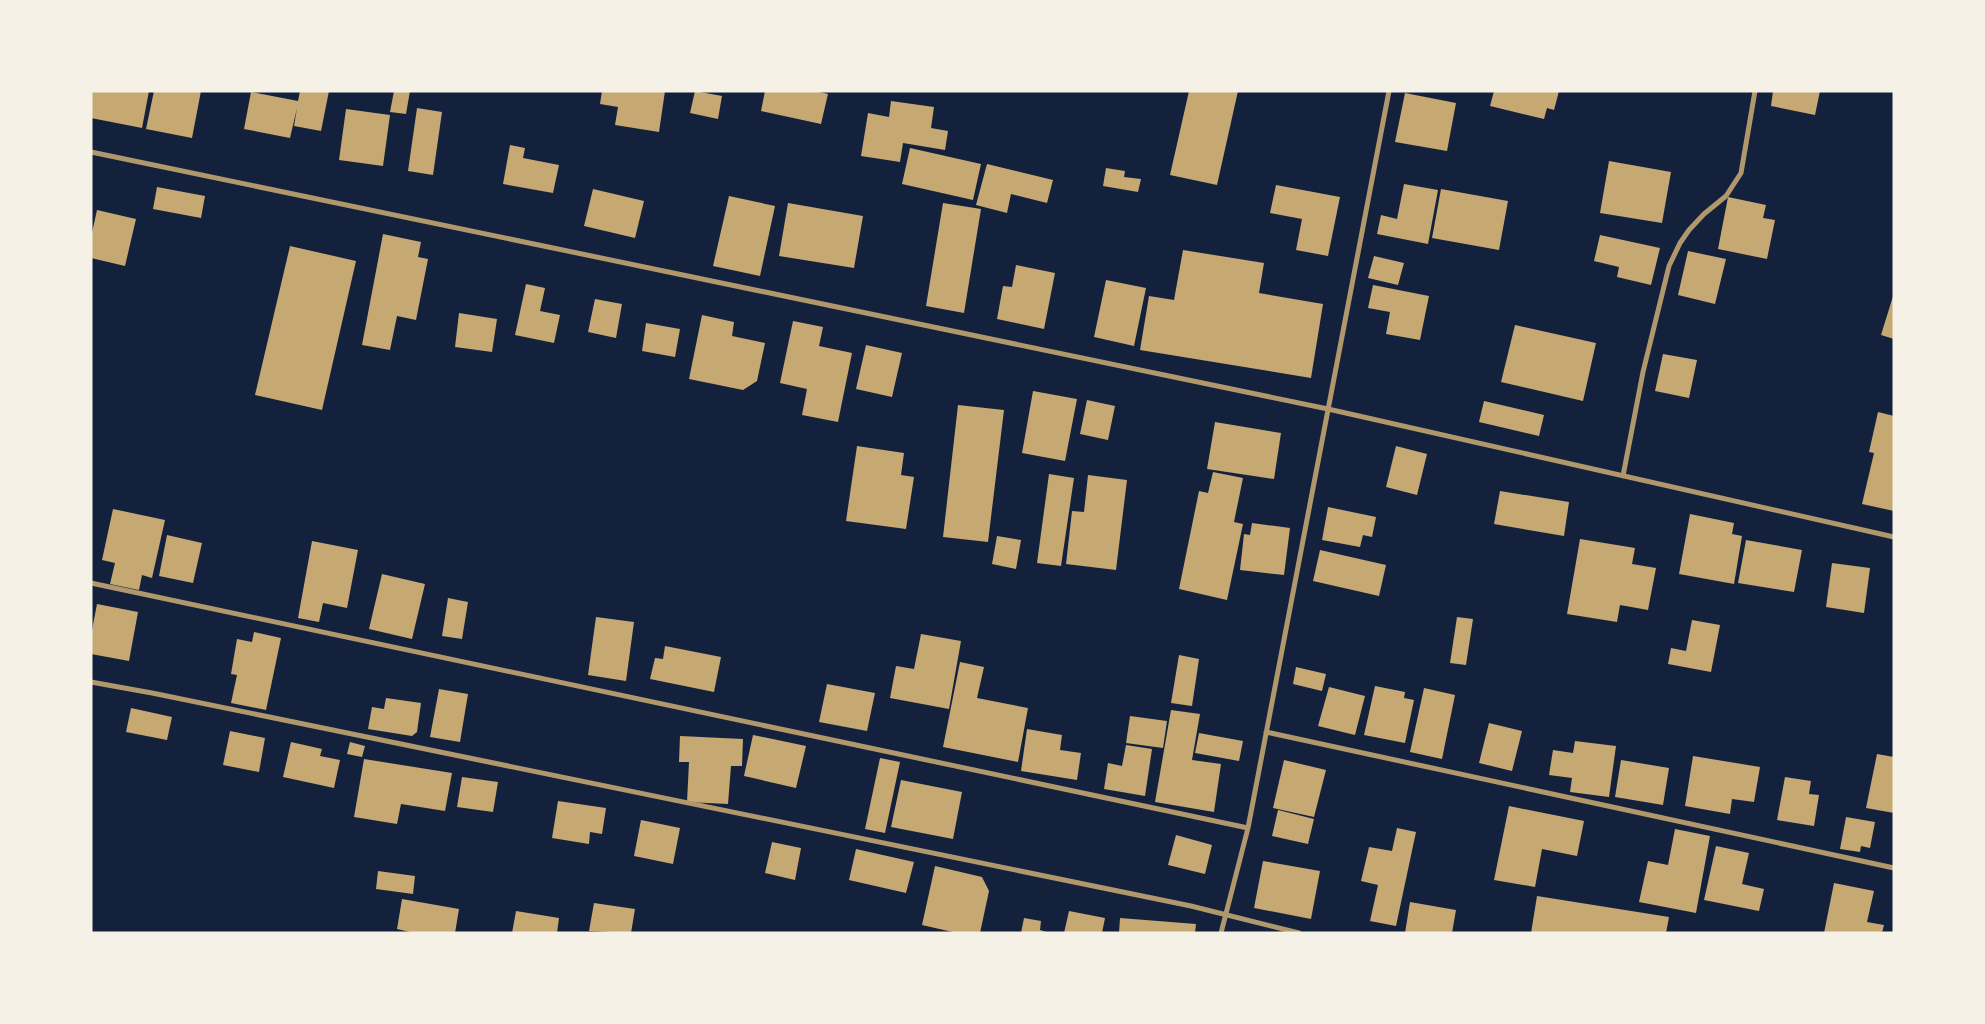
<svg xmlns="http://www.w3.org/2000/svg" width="1985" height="1024" viewBox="0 0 1985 1024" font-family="'Crimson Pro',serif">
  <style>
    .building { fill: #c6a872 }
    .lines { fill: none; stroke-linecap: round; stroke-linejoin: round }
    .minor { stroke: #b1986c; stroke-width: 5 }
  </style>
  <rect width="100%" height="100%" fill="#14213d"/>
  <!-- building -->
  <path class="building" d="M91,91H149L142,128L91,118Z
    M154,91H201L192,138L146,129Z
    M300,91H329L321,131L294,126L297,108L290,138L244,129L251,92L298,101Z
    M394,91H410L406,114L390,112Z
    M602,91H665L659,132L615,125L618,107L600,104Z
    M695,91L722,96L718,119L690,113Z
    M765,91H816L828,94L821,124L761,111Z
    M1189,91H1238L1217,185L1170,175Z
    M1494,91H1559L1554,110L1547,108L1544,119L1490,106Z
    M1773,91H1820L1815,115L1771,106Z
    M1405,93L1456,103L1447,151L1395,142Z
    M891,101L934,107L931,128L948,131L945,150L903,143L900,162L861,156L868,113L889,117Z
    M417,108L442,112L433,175L408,171Z
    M346,109L390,115L383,166L339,160Z
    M510,145L525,148L523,158L559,165L553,193L503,184Z
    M910,148L981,164L973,200L902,184Z
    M1609,161L1671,172L1662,223L1600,213Z
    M987,164L1053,180L1047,203L1011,194L1007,213L976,205Z
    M1106,168L1125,171L1124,177L1141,179L1138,192L1103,186Z
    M1404,184L1438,190L1428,244L1377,234L1381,215L1397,219Z
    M1276,185L1340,197L1328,256L1296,250L1302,219L1270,213Z
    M157,187L205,196L201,218L153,209Z
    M593,189L644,201L635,238L584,226Z
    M1441,189L1508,201L1499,250L1432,238Z
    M729,196L775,206L760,276L713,266Z
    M1728,197L1766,205L1763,218L1775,220L1767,259L1718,249Z
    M788,203L863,216L854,268L779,256Z
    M943,203L981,209L964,313L926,306Z
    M97,210L136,219L125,266L91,258V237Z
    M383,234L421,242L418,257L428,259L416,320L397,316L390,350L362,345Z
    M1600,235L1660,248L1651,285L1617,277L1619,267L1594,261Z
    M290,246L356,261L322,410L255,395Z
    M1183,250L1264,263L1259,293L1323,304L1311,378L1140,350L1149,296L1174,300Z
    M1688,251L1726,259L1715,304L1678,295Z
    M1374,256L1404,263L1398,285L1368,278Z
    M1016,265L1055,273L1044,329L997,319L1003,286L1012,287Z
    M1106,280L1146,288L1134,346L1094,337Z
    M526,284L545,288L540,311L560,315L554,343L515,335Z
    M1373,285L1429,296L1420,340L1386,334L1390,312L1368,308Z
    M1894,293V339L1881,335Z
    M595,299L622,304L616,338L588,332Z
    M459,313L497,319L492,352L455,347Z
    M702,315L734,322L732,336L765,343L757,381L743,390L689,379Z
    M793,321L823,327L819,346L852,353L838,422L802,415L807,389L780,383Z
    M646,323L680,329L675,357L642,351Z
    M1515,325L1596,343L1583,401L1501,382Z
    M866,345L902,353L892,397L856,389Z
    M1663,354L1697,360L1689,398L1655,391Z
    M1033,391L1077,399L1065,461L1022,453Z
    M1087,400L1115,406L1108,440L1080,434Z
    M1484,401L1544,415L1539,436L1479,422Z
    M958,405L1004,410L988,542L943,537Z
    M1878,412L1894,416V511L1862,504L1874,453L1869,452Z
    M1215,422L1281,433L1274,479L1207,469Z
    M857,446L904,453L901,475L914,477L906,529L846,521Z
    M1396,446L1427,454L1417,495L1386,487Z
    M1213,472L1243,478L1234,522L1243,524L1227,600L1179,589L1199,491L1208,493Z
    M1049,474L1074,478L1061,566L1037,563Z
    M1088,475L1127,480L1116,570L1066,564L1072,511L1084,512Z
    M1500,491L1569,502L1564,536L1494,524Z
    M1328,507L1376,517L1372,537L1363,535L1360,547L1322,540Z
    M113,509L165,520L152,578L142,575L139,590L110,584L115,563L102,560Z
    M1690,514L1734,523L1732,534L1742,536L1734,584L1679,574Z
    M1252,523L1290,528L1284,575L1240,570L1244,534L1250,535Z
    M167,535L202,543L193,583L159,576Z
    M997,536L1021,540L1016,569L992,564Z
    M1580,539L1635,548L1632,564L1656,568L1648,610L1620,605L1617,622L1567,614Z
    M1746,540L1802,550L1794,592L1738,583Z
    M312,541L358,550L347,608L323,603L319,622L298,618Z
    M1320,550L1386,565L1379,596L1313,581Z
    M1832,563L1870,568L1864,613L1826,607Z
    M382,574L425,584L412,639L369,629Z
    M448,598L468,602L462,639L442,636Z
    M97,604L138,612L129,661L91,654V635Z
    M596,617L634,622L626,681L588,675Z
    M1457,617L1473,619L1466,665L1450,663Z
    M1692,620L1720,625L1711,672L1668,664L1671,648L1686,651Z
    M254,632L281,638L266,710L231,703L237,675L231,674L237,639L252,642Z
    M921,634L961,641L949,709L890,698L896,666L914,669Z
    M665,646L721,657L714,692L650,679L655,658L663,659Z
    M1179,655L1199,659L1192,706L1171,703Z
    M960,662L984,667L977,698L1028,708L1018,762L943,747Z
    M1296,667L1326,674L1322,691L1293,684Z
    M827,684L875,693L867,731L819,722Z
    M1375,686L1405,692L1404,698L1414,700L1405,743L1364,735Z
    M1329,687L1365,696L1355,735L1318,726Z
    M1424,688L1455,695L1442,759L1410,752Z
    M439,689L468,694L460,742L430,737Z
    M386,698L421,703L417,732L412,736L368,729L372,707L384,709Z
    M131,708L172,717L167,740L126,732Z
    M1171,710L1200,714L1192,760L1221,764L1214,812L1155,802Z
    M1130,716L1167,721L1163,748L1126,743Z
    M1489,723L1522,731L1512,771L1479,763Z
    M1027,729L1062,735L1060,750L1081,753L1077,780L1021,771Z
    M230,731L265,738L259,772L223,765Z
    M1199,733L1243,741L1239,761L1195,753Z
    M753,735L806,746L796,788L744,776Z
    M680,736L743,739L742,766H731L728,804L687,802L689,762H679Z
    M1575,741L1616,746L1609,797L1570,792L1572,778L1549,775L1553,750L1573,753Z
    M291,742L322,749L320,756L340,760L334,788L283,777Z
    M350,742L365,746L362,757L347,754Z
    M1126,745L1152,749L1145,796L1104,789L1108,763L1122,766Z
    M1877,754L1894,757V813L1866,808Z
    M1693,756L1760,767L1754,802L1732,799L1730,814L1685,806Z
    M880,758L900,762L885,833L865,829Z
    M364,759L452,773L445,811L401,804L397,824L354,817Z
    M1284,760L1326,770L1314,817L1273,808Z
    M1621,760L1669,768L1663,805L1615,797Z
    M462,777L498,782L493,812L457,807Z
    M1785,777L1811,781L1809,794L1819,795L1814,826L1777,820Z
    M901,780L962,792L953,839L891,827Z
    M558,801L606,808L602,834L590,832L589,844L552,838Z
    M1509,806L1584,821L1577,856L1542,849L1535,887L1494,880Z
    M1278,810L1314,819L1308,844L1272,836Z
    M1846,817L1875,822L1870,848L1861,846L1860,852L1840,849Z
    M641,820L680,828L673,864L634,856Z
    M1397,828L1416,832L1396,926L1370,921L1378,885L1361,881L1369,847L1392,851Z
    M1675,829L1710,836L1696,913L1639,902L1648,861L1668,865Z
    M1176,835L1212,845L1205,874L1168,865Z
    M772,842L801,848L795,880L765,873Z
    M1716,846L1749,853L1742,884L1764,889L1759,911L1704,900Z
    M856,849L914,862L906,893L849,880Z
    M1263,861L1320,871L1311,919L1254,908Z
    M935,866L982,877L989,891L980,933H957L922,925Z
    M378,871L415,876L413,894L376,889Z
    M1834,883L1874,891L1867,922L1884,925L1882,933H1824Z
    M1537,896L1669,917L1666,933H1531Z
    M402,899L459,909L455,933H414L397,929Z
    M1410,902L1456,910L1452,933H1405Z
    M594,903L635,909L631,933L589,931Z
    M516,911L559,918L557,933H512Z
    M1069,911L1105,918L1102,933H1064Z
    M1024,918L1041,921L1040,930L1050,933H1021Z
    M1120,918L1196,924L1195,933H1119Z"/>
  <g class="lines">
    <!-- minor -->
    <path class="minor" d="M91,152L1328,409L1894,537
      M1623,476L1643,372L1669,266L1680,243L1689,230L1704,214L1726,196L1741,173L1755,91
      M91,583L1248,828
      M91,682L152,693L1191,906L1299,933
      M1266,732L1894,868
      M1221,933L1248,828L1389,91"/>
  </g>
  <!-- border -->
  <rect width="1985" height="1024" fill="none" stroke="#f6f1e7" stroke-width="185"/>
</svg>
